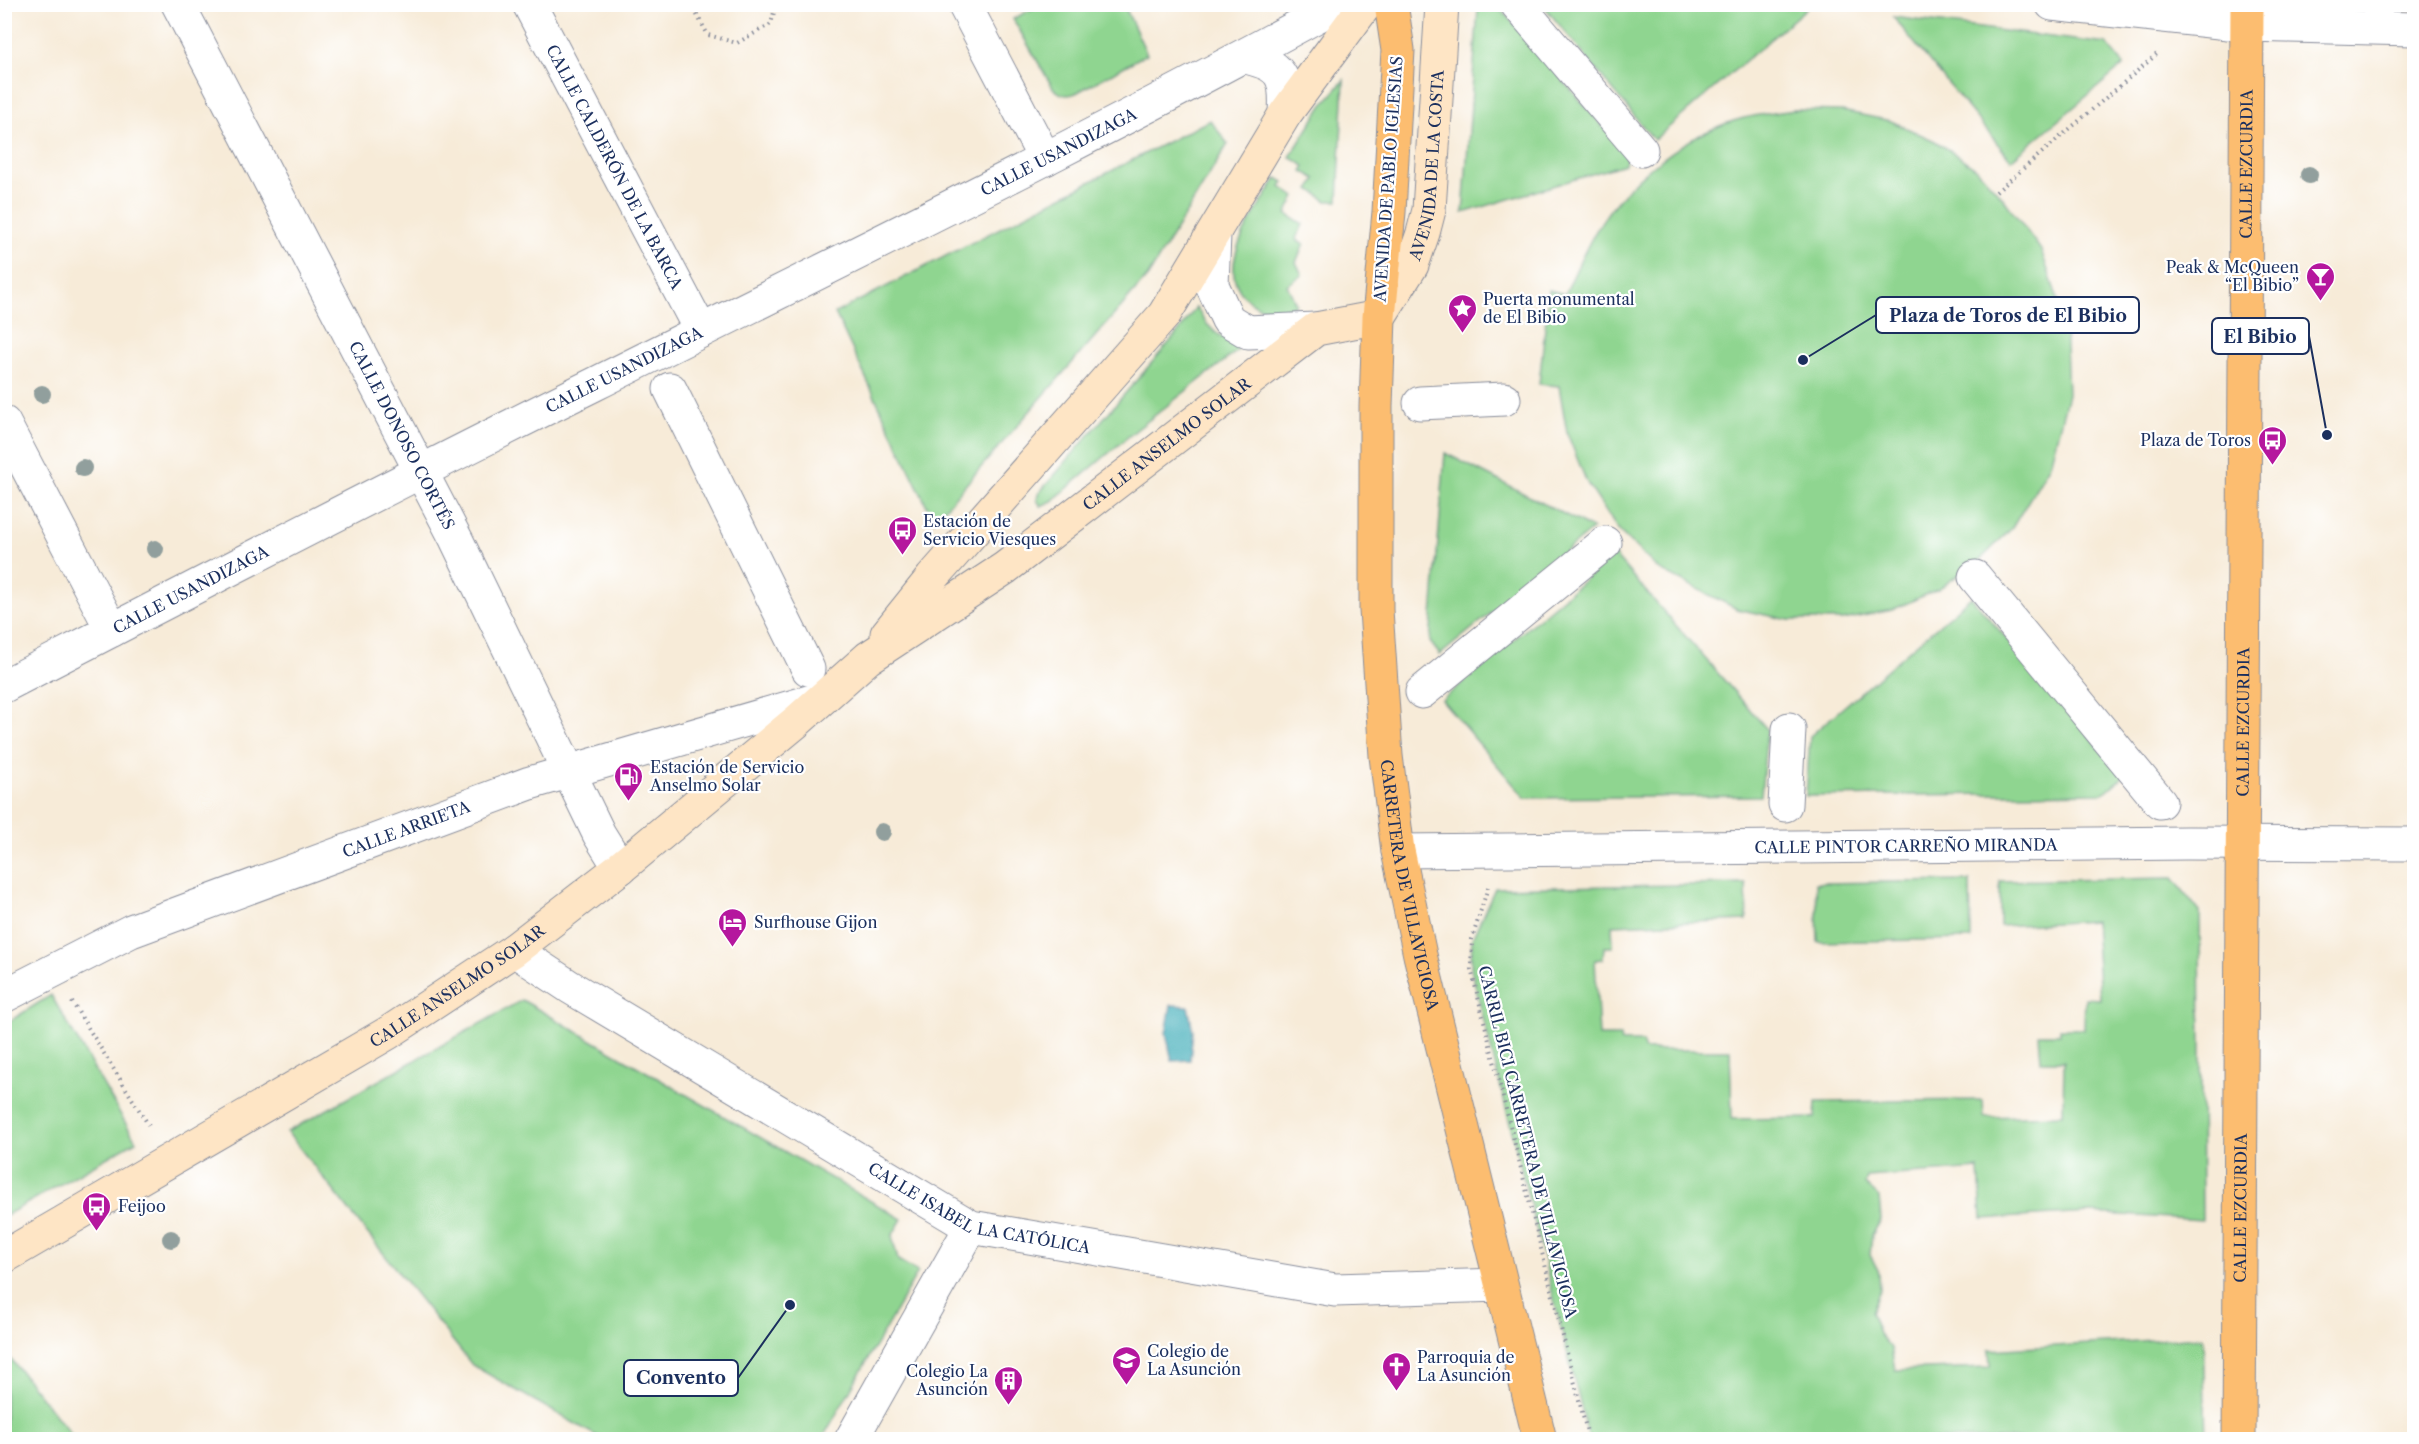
<svg xmlns="http://www.w3.org/2000/svg" width="2419" height="1444" viewBox="0 0 2419 1444" font-family="'Libre Caslon Text',serif">
  <style>
    .green { fill: #8fd590; stroke: #558277; stroke-width: 1.5 }
    .water { fill: #3cacb8; stroke: #2c6e8b; stroke-width: 1.5 }
    .lines { fill: none; stroke-linecap: round; stroke-linejoin: round }
    .street-casing { stroke: #898d9b; stroke-width: 35 }
    .secondary-casing { stroke: #898d9b; stroke-width: 35 }
    .primary-casing { stroke: #898d9b; stroke-width: 35 }
    .path { stroke: #898d9b; stroke-width: 4; stroke-dasharray: 1.5 4.5; stroke-linecap: butt }
    .street { stroke: #fff; stroke-width: 33 }
    .secondary { stroke: #fee5c5; stroke-width: 33 }
    .primary { stroke: #fcbd6f; stroke-width: 33 }
    .tree { fill: #919f9d }
    .labels { text-anchor: middle; dominant-baseline: central; stroke-width: 4.5; stroke-linejoin: round; paint-order: stroke }
    .street-label { font-size: 16px; fill: #1b2f5e; stroke: #fff }
    .poi-label { font-size: 16px; fill: #1b2f5e; stroke: #fff; text-anchor: start }
    .leader { fill: none; stroke: #1b2f5e; stroke-width: 2 }
    .callout-dot { fill: #1b2f5e; stroke: #fff; stroke-width: 2 }
    .callout { fill: #fff; stroke: #1b2f5e; stroke-width: 2 }
    .callout-label { font-size: 18px; text-anchor: middle; font-weight: bold; fill: #1b2f5e }
  </style>
  <rect width="100%" height="100%" fill="#fff"/>
  <filter id="ink" filterUnits="userSpaceOnUse"><feTurbulence type="fractalNoise" baseFrequency=".0167" numOctaves="2"/><feDisplacementMap in="SourceGraphic" scale="12" xChannelSelector="R" yChannelSelector="G"/><feConvolveMatrix kernelMatrix="1 2 1 2 8 2 1 2 1" color-interpolation-filters="sRGB"/></filter>
  <filter id="wash" filterUnits="userSpaceOnUse"><feTurbulence type="fractalNoise" baseFrequency=".008" numOctaves="4" result="noise"/><feDisplacementMap in="SourceGraphic" scale="24" xChannelSelector="R" yChannelSelector="G"/><feGaussianBlur stdDeviation="1.35" result="paint"/><feColorMatrix in="noise" values="0 0 0 0 0 0 0 0 0 0 0 0 0 0 0 0 0 1.4 0 .05"/><feComposite in="paint" operator="in"/></filter>
  <g filter="url(#wash)">
    <rect width="100%" height="100%" fill="#f7ebd8"/>
    <!-- green -->
    <path class="green" d="M1041,4L1124,5L1147,54L1076,93C1066,97 1061,95 1053,88L1013,19Z
      M1484,5H1497L1627,154L1625,164L1463,213L1478,9Z
      M1791,5L1809,6L1654,140L1543,5Z
      M1893,17L2107,44L2124,65L2011,160Z
      M1344,80L1338,201H1327L1310,189L1316,179L1302,171L1305,166L1290,157L1322,106Z
      M1794,110L1842,111L1891,121L1935,141L1976,168L2003,198L2041,250L2065,320L2068,394L2050,465L2012,528L1978,562L1938,589L1892,610L1843,620H1789L1737,609L1658,569L1618,530L1587,483L1567,433L1559,386L1539,384L1549,290L1565,294C1579,264 1592,232 1613,206C1644,167 1696,130 1744,118C1760,114 1777,113 1794,110Z
      M1210,120L1228,144L1148,276L934,521L835,313Z
      M1277,178L1284,182L1281,187L1295,197L1286,214L1303,224L1296,239L1304,244L1296,262L1302,275L1287,285L1296,304C1283,312 1271,313 1257,306C1203,276 1257,212 1277,178Z
      M1196,307L1206,323L1215,332L1238,348L1237,351L1135,431L1052,501L1041,506L1037,500L1038,494L1180,330Z
      M1445,453L1593,529L1440,655L1430,642Z
      M1614,555L1767,729L1761,796L1525,798L1442,700Z
      M1971,597L2124,776L2104,793L1806,796L1810,736Z
      M2173,878L2200,912L2202,1220L2090,1213L1982,1219L1979,1169L1867,1177L1865,1184L1879,1197L1881,1220L1872,1235L1870,1255L1879,1272L1880,1290L1871,1312L1879,1334L1891,1348L1895,1370L1990,1367L1989,1350L2203,1337L2206,1439H1589L1471,969L1472,939L1495,888L1746,884L1747,920L1612,925L1613,947H1604L1603,959L1595,960L1599,1036H1620L1621,1042H1643L1644,1050H1730L1732,1119L1815,1118L1816,1102L1983,1100L1984,1117L2063,1115L2064,1061H2041L2039,1034H2060V1029H2084L2085,998L2100,999L2095,921L2000,926V881Z
      M1970,881L1971,939L1818,942L1816,883Z
      M51,995L136,1141L5,1216V1024Z
      M522,1000L902,1219L892,1236L898,1260L918,1272L822,1439H602L472,1365L287,1132Z
      M5,1352L75,1439H5Z"/>
    <!-- water -->
    <path class="water" d="M1171,1005L1188,1006L1193,1031L1190,1060L1172,1061L1166,1033Z"/>
  </g>
  <g filter="url(#ink)">
    <g class="lines">
      <defs>
        <g id="street">
          <path id="s1" d="M178,4L456,539L599,834L620,868"/>
          <path id="s2" d="M529,4L701,331"/>
          <path d="M964,4L1045,159"/>
          <path d="M1517,4L1641,150"/>
          <path d="M2052,4L2247,25L2414,29"/>
          <path d="M1245,57C1283,65 1287,77 1285,114"/>
          <path d="M1214,234L1212,285L1228,320L1248,332L1316,329"/>
          <path d="M670,389L808,669"/>
          <path d="M1420,403L1504,399"/>
          <path d="M4,423L112,630"/>
          <path d="M1975,577L2160,802"/>
          <path id="s3" d="M4,686C201,584 397,482 595,384C844,259 1095,138 1339,4"/>
          <path d="M1422,692L1605,543"/>
          <path d="M1785,805L1789,729"/>
          <path id="s4" d="M1398,851L2187,843L2414,844"/>
          <path id="s5" d="M514,950L570,987L971,1227L1335,1290L1501,1285"/>
          <path id="s6" d="M4,996L131,931L530,783L822,698"/>
          <path d="M851,1440L971,1227"/>
        </g>
        <g id="secondary">
          <path d="M887,634L932,578L1164,315L1285,114L1366,4"/>
          <path id="s7" d="M4,1257L388,1033L514,950L620,868L796,722L868,658L1005,568L1316,329L1379,317L1412,265L1423,233L1429,210L1442,4"/>
        </g>
        <g id="primary">
          <path id="s8" d="M1391,4L1398,50L1389,212L1379,317L1376,406V610L1386,756L1398,851L1420,955L1540,1440"/>
          <path id="s9" d="M2239,1440L2247,4"/>
        </g>
      </defs>
      <!-- street casing -->
      <use href="#street" class="street-casing"/>
      <!-- secondary casing -->
      <use href="#secondary" class="secondary-casing"/>
      <!-- primary casing -->
      <use href="#primary" class="primary-casing"/>
      <!-- path -->
      <path class="path" d="M691,4L708,35L737,43L771,24L776,4
        M1996,192L2157,54
        M1488,887L1472,939L1471,969L1589,1440
        M72,1002L151,1129"/>
      <!-- street -->
      <use href="#street" class="street"/>
      <!-- secondary -->
      <use href="#secondary" class="secondary"/>
      <!-- primary -->
      <use href="#primary" class="primary"/>
    </g>
    <!-- trees -->
    <g class="tree">
      <circle cx="2309" cy="175" r="9"/>
      <circle cx="42" cy="394" r="9"/>
      <circle cx="83" cy="468" r="9"/>
      <circle cx="155" cy="549" r="9"/>
      <circle cx="882" cy="832" r="9"/>
      <circle cx="171" cy="1239" r="9"/>
    </g>
  </g>
  <!-- icons -->
  <defs>
    <symbol id="bar-pin" viewBox="-11 -11 22 30"><path d="M0 17L-7.5 6A9.5 9.5 0 1 1 7.5 6Z" fill="#b5179e" stroke="#fff"/><path d="M-6-5H6L.8 .8V4.5H3.5V6h-7V4.5H-.8V.8Z" fill="#fff"/></symbol>
    <symbol id="sight-pin" viewBox="-11 -11 22 30"><path d="M0 17L-7.5 6A9.5 9.5 0 1 1 7.5 6Z" fill="#b5179e" stroke="#fff"/><path d="M0-6L1.8-2.2L6-1.7L2.9 1.2L3.7 5.4L0 3.3L-3.7 5.4L-2.9 1.2L-6-1.7L-1.8-2.2Z" fill="#fff"/></symbol>
    <symbol id="bus-pin" viewBox="-11 -11 22 30"><path d="M0 17L-7.5 6A9.5 9.5 0 1 1 7.5 6Z" fill="#b5179e" stroke="#fff"/><path d="M-5-6H5V4H4V6H2V4H-2V6H-4V4H-5ZM-3.5-4V0h7V-4ZM-3.5 1.2v1.5H-2V1.2ZM2 1.2v1.5H3.5V1.2Z" fill="#fff"/></symbol>
    <symbol id="fuel-pin" viewBox="-11 -11 22 30"><path d="M0 17L-7.5 6A9.5 9.5 0 1 1 7.5 6Z" fill="#b5179e" stroke="#fff"/><path d="M-5.5-6h7V0h2V4h1.3V-2.5L3-4.5l.8-.8L6-3V5H2.5V1h-1V6h-7ZM-4.2-4.7v3.2H.2V-4.7Z" fill="#fff"/></symbol>
    <symbol id="hotel-pin" viewBox="-11 -11 22 30"><path d="M0 17L-7.5 6A9.5 9.5 0 1 1 7.5 6Z" fill="#b5179e" stroke="#fff"/><path d="M-6-4.5h1.5V1H6V5H4.5V3h-9V5H-6ZM-4 0a1.8 1.8 0 1 1 3.6 0ZM.5 0V-2.5h3Q6-2.5 6 0Z" fill="#fff"/></symbol>
    <symbol id="school-pin" viewBox="-11 -11 22 30"><path d="M0 17L-7.5 6A9.5 9.5 0 1 1 7.5 6Z" fill="#b5179e" stroke="#fff"/><path d="M0-5L7-2L0 1L-7-2ZM-4 1L0 2.5L4 1V4Q0 6-4 4Z" fill="#fff"/></symbol>
    <symbol id="church-pin" viewBox="-11 -11 22 30"><path d="M0 17L-7.5 6A9.5 9.5 0 1 1 7.5 6Z" fill="#b5179e" stroke="#fff"/><path d="M-1.2-6h2.4v3.5h3.3v2.4h-3.3V6h-2.4V-.1h-3.3v-2.4h3.3Z" fill="#fff"/></symbol>
    <symbol id="building-pin" viewBox="-11 -11 22 30"><path d="M0 17L-7.5 6A9.5 9.5 0 1 1 7.5 6Z" fill="#b5179e" stroke="#fff"/><path d="M-4-6H4V6H1V3H-1V6H-4ZM-2.5-4.3h1.7v1.8h-1.7ZM.8-4.3h1.7v1.8H.8ZM-2.5-1h1.7V.8h-1.7ZM.8-1h1.7V.8H.8Z" fill="#fff"/></symbol>
  </defs>
  <g fill-rule="evenodd">
    <use href="#bar-pin" x="2304" y="260" width="33" height="45"/>
    <use href="#sight-pin" x="1446" y="292" width="33" height="45"/>
    <use href="#bus-pin" x="2256" y="424" width="33" height="45"/>
    <use href="#bus-pin" x="886" y="514" width="33" height="45"/>
    <use href="#fuel-pin" x="612" y="760" width="33" height="45"/>
    <use href="#hotel-pin" x="716" y="906" width="33" height="45"/>
    <use href="#bus-pin" x="80" y="1190" width="33" height="45"/>
    <use href="#school-pin" x="1110" y="1344" width="33" height="45"/>
    <use href="#church-pin" x="1380" y="1350" width="33" height="45"/>
    <use href="#building-pin" x="992" y="1364" width="33" height="45"/>
  </g>
  <g class="labels">
    <!-- street labels -->
    <g class="street-label">
      <text stroke="none"><textPath href="#s3" startOffset="1182">CALLE USANDIZAGA</textPath></text>
      <text stroke="none"><textPath href="#s9" startOffset="1276">CALLE EZCURDIA</textPath></text>
      <text stroke="none"><textPath href="#s7" startOffset="1838">AVENIDA DE LA COSTA</textPath></text>
      <text stroke="none"><textPath href="#s2" startOffset="184">CALLE CALDERÓN DE LA BARCA</textPath></text>
      <text transform="translate(1388 179) rotate(-86)">AVENIDA DE PABLO IGLESIAS</text>
      <text stroke="none"><textPath href="#s3" startOffset="696">CALLE USANDIZAGA</textPath></text>
      <text stroke="none"><textPath href="#s1" startOffset="486">CALLE DONOSO CORTÉS</textPath></text>
      <text stroke="none"><textPath href="#s7" startOffset="1422">CALLE ANSELMO SOLAR</textPath></text>
      <text stroke="none"><textPath href="#s3" startOffset="210">CALLE USANDIZAGA</textPath></text>
      <text stroke="none"><textPath href="#s9" startOffset="718">CALLE EZCURDIA</textPath></text>
      <text stroke="none"><textPath href="#s6" startOffset="436">CALLE ARRIETA</textPath></text>
      <text stroke="none"><textPath href="#s4" startOffset="508">CALLE PINTOR CARREÑO MIRANDA</textPath></text>
      <text stroke="none"><textPath href="#s8" startOffset="885">CARRETERA DE VILLAVICIOSA</textPath></text>
      <text stroke="none"><textPath href="#s7" startOffset="528">CALLE ANSELMO SOLAR</textPath></text>
      <text transform="translate(1528 1142) rotate(76)">CARRIL BICI CARRETERA DE VILLAVICIOSA</text>
      <text stroke="none"><textPath href="#s5" startOffset="536">CALLE ISABEL LA CATÓLICA</textPath></text>
      <text stroke="none"><textPath href="#s9" startOffset="232">CALLE EZCURDIA</textPath></text>
    </g>
    <!-- poi labels -->
    <g class="poi-label">
      <text x="2299" y="267" text-anchor="end">Peak &amp; McQueen<tspan x="2299" dy="18">“El Bibio”</tspan></text>
      <text x="1483" y="299">Puerta monumental<tspan x="1483" dy="18">de El Bibio</tspan></text>
      <text x="2251" y="440" text-anchor="end">Plaza de Toros</text>
      <text x="923" y="521">Estación de<tspan x="923" dy="18">Servicio Viesques</tspan></text>
      <text x="650" y="767">Estación de Servicio<tspan x="650" dy="18">Anselmo Solar</tspan></text>
      <text x="754" y="922">Surfhouse Gijon</text>
      <text x="118" y="1206">Feijoo</text>
      <text x="1147" y="1351">Colegio de<tspan x="1147" dy="18">La Asunción</tspan></text>
      <text x="1417" y="1357">Parroquia de<tspan x="1417" dy="18">La Asunción</tspan></text>
      <text x="988" y="1371" text-anchor="end">Colegio La<tspan x="988" dy="18">Asunción</tspan></text>
    </g>
  </g>
  <!-- callouts -->
  <path class="leader" d="M1803 360L1876 315M2327 435L2309 336M790 1305L738 1378"/>
  <g class="callout-dot">
    <circle cx="1803" cy="360" r="6"/>
    <circle cx="2327" cy="435" r="6"/>
    <circle cx="790" cy="1305" r="6"/>
  </g>
  <g class="callout">
    <rect x="1876" y="297" width="263" height="36" rx="6"/>
    <rect x="2212" y="318" width="97" height="36" rx="6"/>
    <rect x="624" y="1360" width="114" height="36" rx="6"/>
  </g>
  <g class="callout-label">
    <text x="2008" y="322">Plaza de Toros de El Bibio</text>
    <text x="2260" y="343">El Bibio</text>
    <text x="681" y="1384">Convento</text>
  </g>
  <!-- margin -->
  <rect width="2419" height="1444" fill="none" stroke="#fff" stroke-width="24"/>
</svg>
